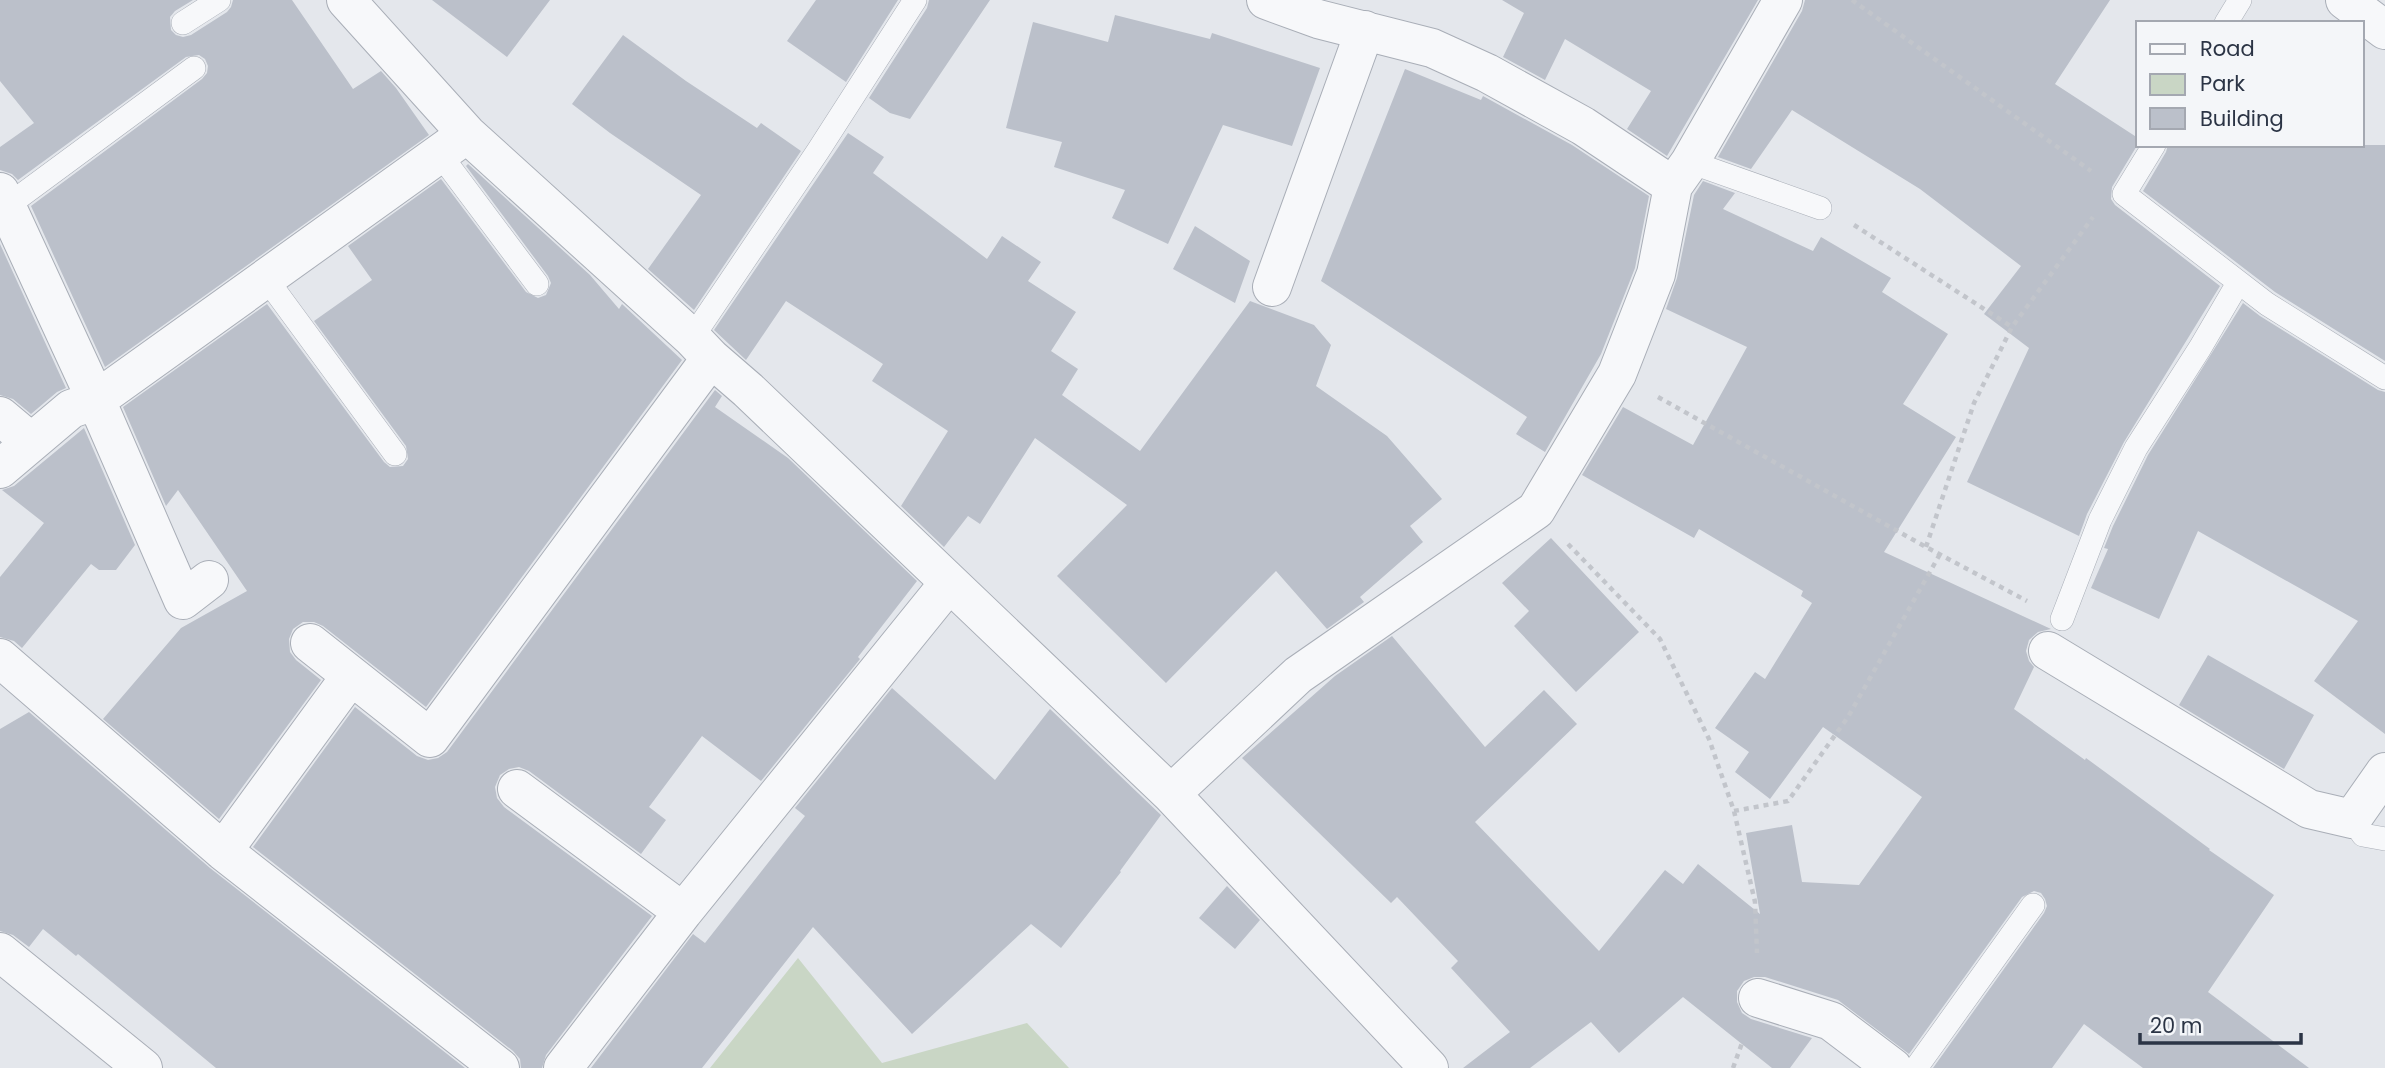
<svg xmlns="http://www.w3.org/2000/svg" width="2385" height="1068" viewBox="0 0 2385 1068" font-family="Poppins,sans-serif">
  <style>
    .green { fill: #c9d6c5 }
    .building { fill: #bbc0ca }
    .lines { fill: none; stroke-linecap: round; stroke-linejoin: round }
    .lane-casing { stroke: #a9aeb7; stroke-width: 24 }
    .street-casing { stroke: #a9aeb7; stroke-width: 40 }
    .path { stroke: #c2c5cb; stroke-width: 4.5; stroke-dasharray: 5 5; stroke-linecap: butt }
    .lane { stroke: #f7f8fa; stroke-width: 23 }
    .street { stroke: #f7f8fa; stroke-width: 38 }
  </style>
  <rect width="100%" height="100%" fill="#e4e7ec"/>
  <!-- green -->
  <path class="green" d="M798,958L882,1063L1027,1023L1069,1068H710Z"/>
  <!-- building -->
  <path class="building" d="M0,0H193L175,11L170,17L171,30L176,35L183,37L191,35L227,12L231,7L233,0H292L353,89L381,71L396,88L429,135L105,367L31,206L202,79L207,73L208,66L205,59L199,55L186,57L18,180L12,174L0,170V147L34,123L0,81Z
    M432,0H550L507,57Z
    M816,0H898L846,82L787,41Z
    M929,0H990L910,119L890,113L869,98L927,8Z
    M1502,0H1758L1667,156L1627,129L1651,91L1565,39L1545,80L1503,57L1524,13Z
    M1805,0H2110L2055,84L2138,138V144L2112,187L2111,199L2115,205L2220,286L2124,442L2087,514L2079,536L1967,482L2029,348L1984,314L2021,266L1920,189L1792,110L1751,169L1718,157L1802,11Z
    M1115,15L1210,39L1212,33L1320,68L1292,146L1223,125L1168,244L1112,218L1125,190L1054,167L1062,142L1006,128L1033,22L1108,42Z
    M623,35L686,81L757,128L761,123L801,151L694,310L648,269L701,195L610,133L572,104Z
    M1405,69L1481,100L1483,96L1572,145L1649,196L1635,268L1601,354L1545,452L1516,434L1527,417L1321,281Z
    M848,133L884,157L873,173L987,259L1002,236L1041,262L1028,281L1076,312L1051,351L1078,369L1062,395L1140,451L1250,301L1314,325L1331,345L1316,386L1387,436L1442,499L1410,526L1423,542L1360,597L1364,602L1327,629L1276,571L1166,683L1057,576L1127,505L1035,438L980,524L968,516L944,547L901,506L948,431L872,381L883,364L786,301L746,360L714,330Z
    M2168,145H2385V361L2275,292L2143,191L2166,152Z
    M468,164L590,275L619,309L622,304L682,360L426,707L323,626L314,622H303L293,629L289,639L290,652L296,660L321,680L219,819L103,719L181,628L247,591L178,490L166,506L123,407L267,304L384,462L390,467L403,466L408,459L406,446L314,321L372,280L348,246L441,179L526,292L538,298L546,295L551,283L548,276L466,166Z
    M1703,181L1735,193L1723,209L1813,251L1821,237L1891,278L1882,292L1948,334L1903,404L1956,437L1884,552L2051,629L2038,632L2029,640L2026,651L2029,661L2034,667L2014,709L2085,760L2086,758L2210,849L2209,850L2274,895L2208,992L2309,1068H2143L2084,1024L2052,1068H1933L2044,913L2047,906L2045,899L2041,893L2034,891L2022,897L1909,1054L1838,1000L1765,977H1754L1744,981L1737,991V1002L1742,1013L1751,1019L1812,1038L1790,1068H1772L1683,997L1619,1053L1591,1022L1530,1068H1463L1510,1032L1451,968L1458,961L1397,897L1391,903L1242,758L1335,676L1392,636L1485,747L1544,690L1577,724L1475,822L1599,951L1665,870L1683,884L1698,864L1760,914L1746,833L1792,825L1802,882L1859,885L1922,797L1823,727L1770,799L1735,772L1749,752L1715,728L1755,672L1765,679L1812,603L1801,596L1803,591L1699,529L1694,538L1582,475L1623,407L1693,445L1747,347L1666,309L1677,278L1694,195Z
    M1195,226L1250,261L1235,303L1173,269Z
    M0,244L66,388L57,392L31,414L13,399L0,395Z
    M2243,303L2260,316L2378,390L2385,392V734L2314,681L2358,621L2198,531L2159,619L2091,588L2108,549L2104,548L2113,526L2148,455Z
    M715,390L722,396L715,407L788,458L917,581L858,657L860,659L761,781L702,736L649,807L666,820L641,854L529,771L519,767L509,769L500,775L495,787L497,798L504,807L652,916L546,1055L542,1068H521L520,1059L513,1051L253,847L355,707L417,756L428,760L438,758L447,752Z
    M84,428L135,545L116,570H99L91,564L22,648L14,641L0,637V577L44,523L2,490L14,486Z
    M1551,538L1639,632L1576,692L1514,626L1529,611L1502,583Z
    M2208,655L2314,715L2284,769L2179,705Z
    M892,688L995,780L1050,709L1161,815L1120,871L1121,872L1061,948L1031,924L912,1034L813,927L702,1068H591L693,934L705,943L805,816L795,808Z
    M29,712L210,868L465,1068H216L78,954L76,956L43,929L29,947L13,935L0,931V729Z
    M1227,886L1260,920L1235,949L1199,918Z"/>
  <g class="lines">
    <defs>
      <path id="lane" d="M183,23L219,0
        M2226,23L2240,0
        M2154,145L2124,194L2267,304L2385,378
        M439,153L537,284
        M1690,162L1820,208
        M7,206L194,68
        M265,277L395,454
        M692,338L818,151L915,0
        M2062,619L2100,520L2136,448L2200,348L2238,283
        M2352,819L2363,835L2385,839
        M1916,1068L2033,905"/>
      <path id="street" d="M346,0L467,134L692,338L711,358L748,390L1171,794L1429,1068
        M1266,0L1318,19L1432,48L1487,73L1583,126L1673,186
        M2345,0L2385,30
        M0,192L96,400L183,600L209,580
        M1272,287L1365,30
        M0,416L31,442
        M0,469L71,409L96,400L467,134
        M310,643L430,738L711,358
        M2048,651L2309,809L2352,819L2385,772
        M0,658L223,851L500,1068
        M517,789L683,912
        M1171,794L1298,675L1536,510L1617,374L1656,274L1673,186L1690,162L1783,0
        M223,851L350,677
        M0,952L143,1068
        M1758,998L1831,1021L1893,1068
        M563,1068L683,912L949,583"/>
    </defs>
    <!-- lane casing -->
    <use href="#lane" class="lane-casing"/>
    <!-- street casing -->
    <use href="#street" class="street-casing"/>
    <!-- path -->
    <path class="path" d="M1852,0L2091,171
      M1854,225L2012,327
      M1658,397L1926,547L2027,601
      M1568,544L1660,639L1709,739L1734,811L1755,902L1757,953
      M1926,547L1974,403L2012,327L2093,217
      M1734,811L1788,801L1848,717L1940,554
      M1733,1068L1742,1043"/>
    <!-- lane -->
    <use href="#lane" class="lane"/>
    <!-- street -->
    <use href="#street" class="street"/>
  </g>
  <!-- legend -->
  <rect x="2136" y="21" width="228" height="126" fill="#f4f6f9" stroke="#a4a8b1" stroke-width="2"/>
  <rect x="2150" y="44" width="35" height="10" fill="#f7f8fa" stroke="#a4a8b1" stroke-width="2"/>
  <text x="2200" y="56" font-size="21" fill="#2b3445">Road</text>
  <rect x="2150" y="74" width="35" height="21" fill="#c9d6c5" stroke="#a4a8b1" stroke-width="2"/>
  <text x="2200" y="91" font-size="21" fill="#2b3445">Park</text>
  <rect x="2150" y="108" width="35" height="21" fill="#bbc0ca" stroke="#a4a8b1" stroke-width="2"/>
  <text x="2200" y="126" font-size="21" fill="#2b3445">Building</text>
  <!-- scale -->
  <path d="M2140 1033v10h161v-10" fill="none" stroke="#2b3445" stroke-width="3.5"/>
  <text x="2150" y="1033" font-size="21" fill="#2b3445" stroke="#f4f6f9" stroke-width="5" paint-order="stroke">20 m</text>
</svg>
